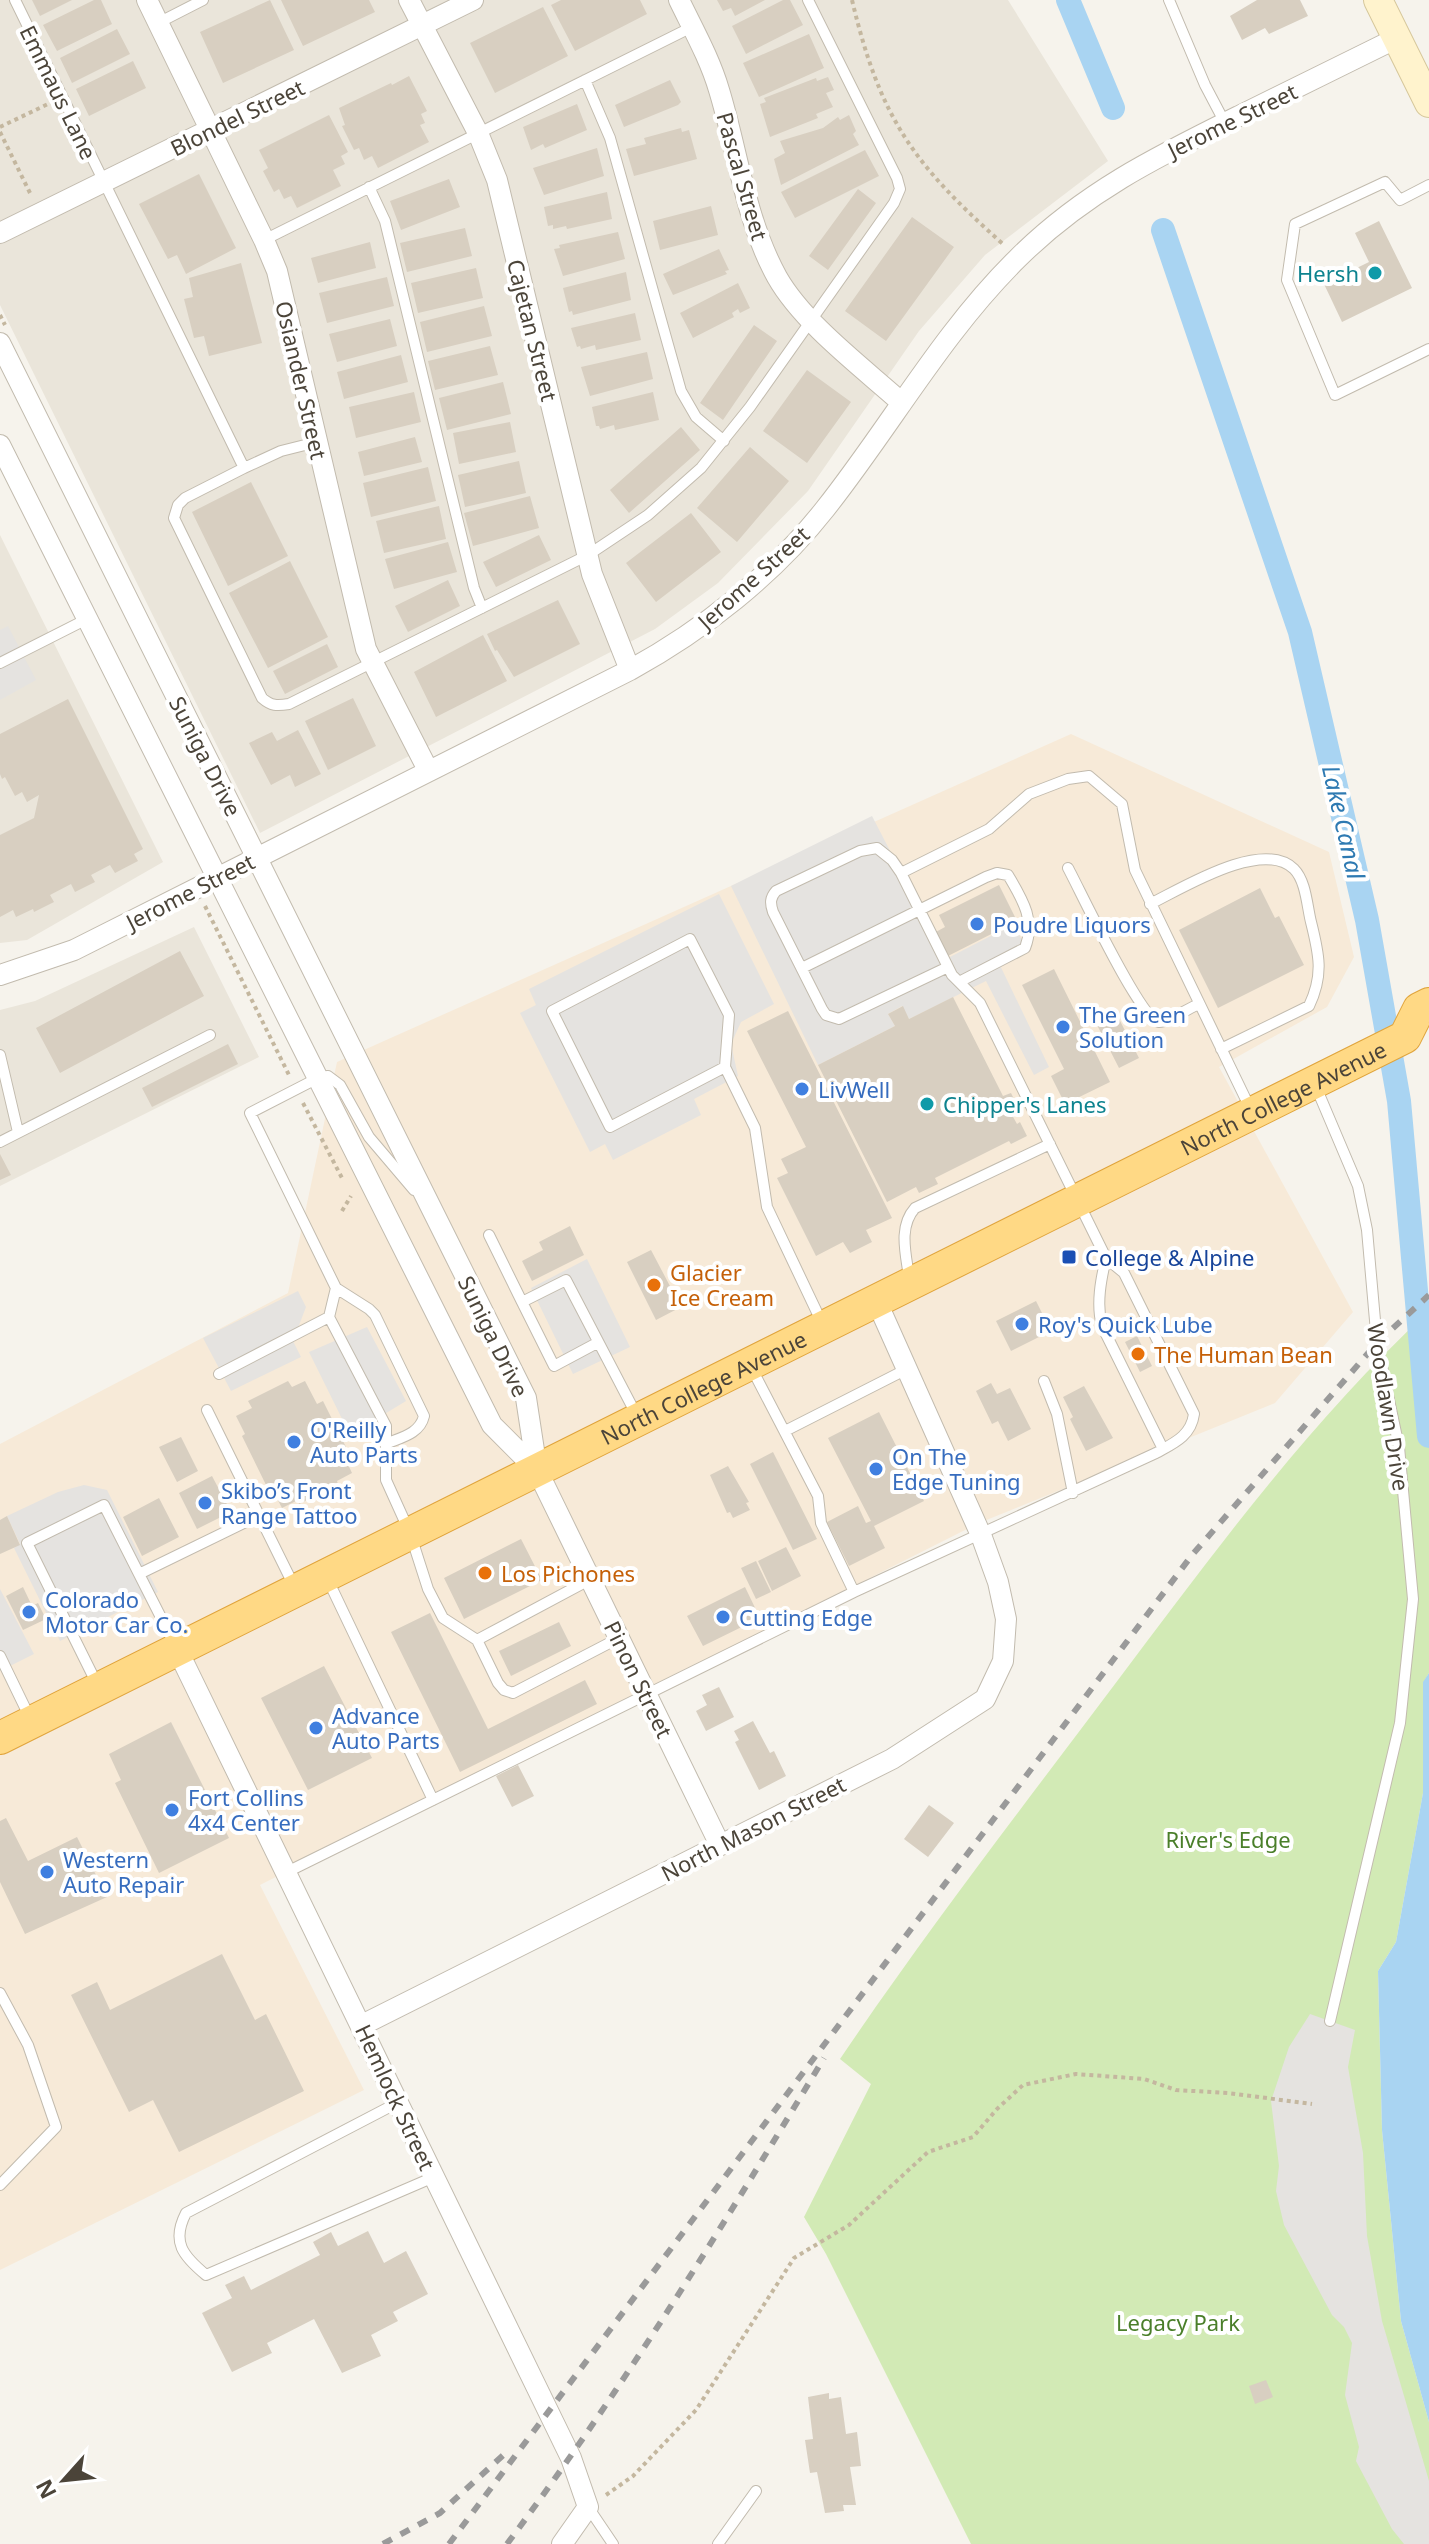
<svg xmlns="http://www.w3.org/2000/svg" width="1429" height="2544" viewBox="0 0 1429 2544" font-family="'Noto Sans',sans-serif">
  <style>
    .residential { fill: #eae5da }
    .commercial { fill: #f7ead8 }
    .green { fill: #d2eab5 }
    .parking { fill: #e5e3e0 }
    .water { fill: #a9d4f2 }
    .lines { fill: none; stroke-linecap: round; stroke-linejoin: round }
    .canal { stroke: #a9d4f2; stroke-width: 24 }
    .building { fill: #d8cfc1 }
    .service-casing { stroke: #c2bbae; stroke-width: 12 }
    .minor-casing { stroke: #c2bbae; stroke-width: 22 }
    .secondary-casing { stroke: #d6c79b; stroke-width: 30 }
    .trunk-casing { stroke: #e0a43c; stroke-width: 34 }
    .path { stroke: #c4b79f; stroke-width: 4; stroke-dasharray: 4 4; stroke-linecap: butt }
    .service { stroke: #fff; stroke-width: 10 }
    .minor { stroke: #fff; stroke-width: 20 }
    .secondary { stroke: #fff3cd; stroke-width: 28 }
    .trunk { stroke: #ffd985; stroke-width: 32 }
    .rail { stroke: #9a9a9a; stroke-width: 6; stroke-dasharray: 10 10; stroke-linecap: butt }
    .culture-dot { fill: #0f9aa8; stroke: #fff; stroke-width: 3 }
    .shop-dot { fill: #3f7fe0; stroke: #fff; stroke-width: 3 }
    .transit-dot { fill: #1a4fb4; stroke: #fff; stroke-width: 3 }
    .food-dot { fill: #e8710a; stroke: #fff; stroke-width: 3 }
    .labels { text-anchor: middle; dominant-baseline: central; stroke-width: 8; stroke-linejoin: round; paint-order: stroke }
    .street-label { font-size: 22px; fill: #4b4439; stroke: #fff }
    .culture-label { font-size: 22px; fill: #0d838f; stroke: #fff; text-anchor: end }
    .shop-label { font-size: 22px; fill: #366cbe; stroke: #fff; text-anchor: start }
    .transit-label { font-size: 22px; fill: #164399; stroke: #fff; text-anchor: start }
    .food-label { font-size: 22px; fill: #c56008; stroke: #fff; text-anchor: start }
    .park-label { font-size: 22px; fill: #4a7f2a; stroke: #fff }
    .water-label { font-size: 24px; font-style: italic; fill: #2e7ab2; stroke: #fff }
  </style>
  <rect width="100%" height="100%" fill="#f6f3ec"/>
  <!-- residential -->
  <path class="residential" d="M0,0H1008L1108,161L985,255L919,331L808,491L718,583L655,629L260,833L0,305Z
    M0,535L163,862L27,940L0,943Z
    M194,927L259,1057L0,1186V1010L35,1001Z"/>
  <!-- commercial -->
  <path class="commercial" d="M1071,734L1329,852L1354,957L1327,1007L1219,1067L1353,1312L1275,1403L979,1523L260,1885L364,2090L0,2270V1444L288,1293L337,1062Z"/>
  <!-- green -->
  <path class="green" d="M1429,1311V1673L1423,1683V1793L1396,1942L1378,1971L1382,2130L1401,2321L1429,2422V2544H971L826,2254L804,2217L871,2084L840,2059C928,1929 1024,1805 1118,1680C1215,1551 1311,1420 1429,1311Z"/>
  <!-- parking -->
  <path class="parking" d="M8,626L36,680L0,700V630Z
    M872,816L946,959L1014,924L1023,943L996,957L1049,1067L1034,1075L986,981L909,1019L902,1006L888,1014L895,1026L818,1065L731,886Z
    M719,894L774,1004L741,1022L731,1044L738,1076L694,1099L701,1115L613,1160L605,1144L590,1152L520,1013L536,1005L529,989Z
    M587,1259L630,1347L573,1374L531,1288Z
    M298,1291L306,1307L293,1341L301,1357L231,1391L203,1338Z
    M367,1327L406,1401L350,1435L309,1352Z
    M84,1485L107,1490L158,1592L60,1641L14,1548L20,1544L7,1516L58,1492Z
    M0,1589L34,1654L0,1671Z
    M1310,2014L1355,2030L1348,2067L1363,2153L1367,2236L1382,2321L1429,2481V2544H1404L1392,2529L1356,2461L1359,2447L1345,2395L1352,2343L1344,2327L1332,2315L1284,2225L1276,2191L1279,2166L1271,2101L1289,2047Z"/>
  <!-- water -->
  <path class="water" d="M1429,1673V2422L1401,2321L1382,2130L1378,1971L1396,1942L1423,1793V1682Z"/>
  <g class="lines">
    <!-- canal -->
    <path class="canal" d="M1068,0L1113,108
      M1163,230L1300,632L1367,920L1399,1101L1429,1436"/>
  </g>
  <!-- building -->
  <path class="building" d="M32,0H72L40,16Z
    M94,0H101L112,24L57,51L43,25Z
    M270,0L294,50L223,83L200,32Z
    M281,0H369L375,12L303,46Z
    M561,0H640L647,14L575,51L551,5Z
    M717,0H765L735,16L731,8L723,11Z
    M783,0H790L803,25L746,54L732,26Z
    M1257,0H1300L1308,16L1269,34L1265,28L1242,40L1230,16Z
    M543,7L568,56L495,93L470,43Z
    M117,29L130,54L72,83L60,58Z
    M809,34L824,68L759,97L743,63Z
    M133,61L146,88L89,116L76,89Z
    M409,76L427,111L421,114L425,123L420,125L429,142L378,168L372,156L364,160L359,148L354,150L342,126L345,125L339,108L391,83L392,85Z
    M828,77L834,90L826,93L833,107L816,114L818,118L770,137L760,104L766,102L764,98L816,78L817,81Z
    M670,80L681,102L678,105L624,127L615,105Z
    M577,104L587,130L545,148L543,144L531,150L523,127Z
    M329,115L348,152L341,156L345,164L333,170L341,186L297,208L291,196L284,199L279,189L274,192L263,171L268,168L259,150Z
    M849,115L856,131L853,134L859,145L781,185L774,159L785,153L780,141L823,128L838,117L840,120Z
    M681,128L682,132L689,130L697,159L634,176L626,149L646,144L644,138Z
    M597,148L604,176L544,195L533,168Z
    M865,150L879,176L795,218L781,192Z
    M199,174L236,248L186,274L177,255L168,259L139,204Z
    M449,179L460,207L401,230L390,201Z
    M858,189L876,203L828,270L809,256Z
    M607,192L612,219L567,229L566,226L553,229V225L548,226L544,207Z
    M711,206L718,235L660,250L653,221Z
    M912,217L954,247L886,341L845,311Z
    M1379,221L1412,288L1342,322L1324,284L1369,262L1355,233Z
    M465,228L472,256L407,272L400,243Z
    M618,232L625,259L563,276L554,249L560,248L559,245Z
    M370,242L376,268L318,283L311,258Z
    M719,249L729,270L725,271L727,274L673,295L663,274Z
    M241,263L262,343L209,356L204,336L194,338L184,299L193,297L189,278Z
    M476,268L483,298L418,313L411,283Z
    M626,272L631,300L573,315L572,311L569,312L563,288Z
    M387,277L394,306L327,323L319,293Z
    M738,283L750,308L740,313L738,309L732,313L734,317L693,338L680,313Z
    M484,306L492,336L427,352L420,322Z
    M635,313L641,340L596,350L595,345L581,349L580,346L577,347L571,328Z
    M390,319L397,346L337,362L329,334Z
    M754,325L777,341L723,420L700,403Z
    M490,346L498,375L435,390L428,361Z
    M647,352L653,379L590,396L581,367Z
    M401,355L408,382L344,399L337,372Z
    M807,370L851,402L807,463L763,431Z
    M503,382L511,414L447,430L439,398Z
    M414,392L421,422L356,438L349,407Z
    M653,392L659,420L615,430L614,425L600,429L599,426H596L592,407Z
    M510,422L516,452L459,464L453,433Z
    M681,427L700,450L629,513L610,490Z
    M415,437L422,462L364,476L358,452Z
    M750,447L789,481L737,542L697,508Z
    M519,461L526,493L465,507L458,475Z
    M428,467L436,501L371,517L363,483Z
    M251,482L288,556L228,586L192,512Z
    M530,496L539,528L473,546L464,513Z
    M439,506L446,539L384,553L376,521Z
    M691,513L721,552L656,602L626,563Z
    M539,535L551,560L496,587L483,562Z
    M448,542L457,572L394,589L385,559Z
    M290,561L328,637L268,668L229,593Z
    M448,580L460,606L408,632L395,606Z
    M558,600L580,644L514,677L497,650L495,651L487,634Z
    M483,635L507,681L436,717L414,672Z
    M327,644L338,667L285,694L273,671Z
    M353,698L376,746L328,770L305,721Z
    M68,699L143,849L134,854L138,861L115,873L110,865L91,875L95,882L75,892L71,884L50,895L54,902L34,912L33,909L16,917L13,910L0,917V835L34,818L39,795L27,802L22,792L15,796L5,777L2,779L0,774V734Z
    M298,730L321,774L295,787L290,775L271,785L249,743L272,732L277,741Z
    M999,885L1017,921L946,957L934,933L945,927L939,915Z
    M1260,888L1275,918L1279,916L1304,965L1218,1008L1179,930Z
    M180,951L204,996L60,1073L36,1028Z
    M1054,969L1110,1082L1065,1104L1051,1076L1064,1069L1022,985Z
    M953,997L1003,1096L1011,1093L1020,1111L1012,1115L1017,1124L1020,1122L1027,1136L1011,1144L1009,1141L935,1178L938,1184L919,1193L916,1187L887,1202L818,1065L895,1026L888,1014L903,1006L909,1019Z
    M788,1011L892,1218L866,1230L872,1242L850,1253L843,1242L816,1256L777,1178L788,1173L781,1159L806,1147L747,1031Z
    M1116,1013L1139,1058L1119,1068L1096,1023Z
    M228,1044L238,1064L152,1107L142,1088Z
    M0,1154L11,1175L0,1180Z
    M570,1226L584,1255L532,1281L522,1261L543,1250L539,1242Z
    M651,1250L681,1307L656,1320L627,1262Z
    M1036,1301L1051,1331L1011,1351L996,1321Z
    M1137,1336L1152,1366L1140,1372L1125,1342Z
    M288,1381L292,1387L305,1381L317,1404L323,1401L346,1447L341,1450L352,1473L337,1481L338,1484L299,1504L298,1500L282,1508L271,1487L268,1489L242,1436L245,1434L236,1416L252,1408L248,1401Z
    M991,1383L997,1394L1010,1388L1031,1429L1008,1441L998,1421L992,1424L976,1391Z
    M1084,1386L1113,1438L1086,1451L1070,1419L1073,1417L1063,1397Z
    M879,1412L924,1501L874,1526L885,1548L849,1566L827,1522L858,1506L866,1523L871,1521L828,1438Z
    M181,1437L198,1471L177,1482L159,1447Z
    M773,1452L817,1539L793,1550L750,1464Z
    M728,1466L749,1502L746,1503L750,1510L733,1518L730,1512L727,1513L710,1475Z
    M212,1476L231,1512L197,1529L179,1493Z
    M159,1498L179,1537L142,1556L123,1517Z
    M7,1516L20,1545L0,1554V1520Z
    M521,1539L542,1580L464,1619L444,1578Z
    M786,1547L801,1576L772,1591L758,1561Z
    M756,1561L771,1592L756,1599L741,1568Z
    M23,1587L32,1606L38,1603L46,1619L23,1630L6,1596Z
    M745,1587L760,1618L703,1646L687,1616Z
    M430,1613L488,1729L585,1680L597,1704L460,1772L391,1632Z
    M559,1622L571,1646L511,1676L499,1651Z
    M324,1666L372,1758L308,1790L261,1698Z
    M719,1687L734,1717L706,1731L696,1711L707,1705L702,1695Z
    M753,1721L770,1753L774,1751L786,1776L759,1790L735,1742L739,1740L734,1731Z
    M171,1722L229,1838L159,1873L115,1783L121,1780L109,1754Z
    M518,1765L534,1796L512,1807L496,1776Z
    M929,1805L954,1823L928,1857L904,1839Z
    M6,1818L28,1861L77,1837L107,1897L25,1934L0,1882V1821Z
    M222,1954L255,2020L266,2014L304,2091L179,2152L153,2100L129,2112L71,1995L97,1982L110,2010Z
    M368,2231L384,2263L406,2251L428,2294L393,2312L398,2321L371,2335L381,2356L342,2373L314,2319L267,2343L272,2353L232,2372L202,2313L232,2298L225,2285L244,2276L251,2290L320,2255L313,2242L331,2232L338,2246Z
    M1266,2380L1273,2397L1255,2404L1249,2386Z
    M829,2393V2399L841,2397L846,2434L857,2432L861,2466L850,2467L856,2505H843L844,2511L825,2513L817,2472L810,2473L805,2440L813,2439L808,2397Z"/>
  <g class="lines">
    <defs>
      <path id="service" d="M15,0L244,468L185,498L178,505L174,518L262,698C271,706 277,706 289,704L588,555L648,515L701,468L750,407L894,203L900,189L897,178L808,0
        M1169,0L1205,85L1225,123
        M158,23L203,0
        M585,80L610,138L681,391L696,417L724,441
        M1429,185L1400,200L1385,182L1295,224L1287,280L1335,395L1429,349
        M369,187L385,221L474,588L482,608
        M264,240L692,27
        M244,468L281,451L317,442
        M0,663L87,619
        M1068,868C1080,890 1140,1019 1159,1022C1166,1023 1191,1007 1199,1004
        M901,873L989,829L1029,794L1068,779L1089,776L1122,804L1135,870L1250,1108
        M1150,904C1181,889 1262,838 1294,869C1306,881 1307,906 1311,922C1319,954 1324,975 1309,1006L1221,1049
        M948,967L839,1019L826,1015L822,1009L773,912C770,903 770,898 776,891L860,851L877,848L892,860L901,873L952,975L980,1003L1106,1258
        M802,968L986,877L997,873L1008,875C1022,899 1036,920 1025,948L959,982
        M0,1055L18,1132
        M725,1067L610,1127L552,1011L690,939L729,1015L725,1067L755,1128L767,1207L823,1325
        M1316,1087L1358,1186L1367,1230L1377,1343L1399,1447L1413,1599L1400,1723L1330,2021
        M0,1142L210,1035
        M414,1190L369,1137L340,1085L328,1076L318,1078L250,1113L336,1288L329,1317L386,1426V1480L410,1533L428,1589L443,1618L477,1640L498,1683L504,1690L513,1693L619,1638
        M489,1235L522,1302
        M909,1277C906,1254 898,1227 915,1208L1050,1144
        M336,1288L369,1309L375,1315L424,1416C420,1433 403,1437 388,1443
        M597,1343L554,1366L522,1302L566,1280L636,1414
        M752,1369L818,1496L821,1523L854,1592
        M219,1374L329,1317
        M1044,1381L1057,1414L1073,1493
        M207,1410L295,1588
        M785,1431L907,1369
        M139,1574L258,1516
        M328,1580L433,1800
        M477,1640L591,1579
        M0,1656L31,1720
        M97,1684L27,1543L104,1505L176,1647
        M287,1872L854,1592L1156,1453C1174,1443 1191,1436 1194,1414L1124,1273L1106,1258C1101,1279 1096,1304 1102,1326L1163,1449
        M0,1993L28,2045L56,2127L0,2185
        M399,2102L186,2213C171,2242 183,2256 206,2275L434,2177
        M588,2507L613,2544
        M718,2544L756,2491"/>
      <path id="minor" d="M147,0L264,240L277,271L366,649L428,770
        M409,0L478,133L497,180L592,574L630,670
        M679,0C693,29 710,59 719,90C738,152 745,219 777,277C803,323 862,367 902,403
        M0,233L473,0
        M0,343L526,1398L537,1470L720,1845
        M0,445L492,1425L537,1470
        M0,975L74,950L630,670C703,630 773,575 825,509C890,427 942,333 1017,259C1083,193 1156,157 1239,116C1292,90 1344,64 1397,38
        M177,1649L571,2458L588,2507L562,2544
        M362,2025L892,1759L985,1699L1003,1661L1006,1619L998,1582L981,1535L876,1300"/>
      <path id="secondary" d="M1378,0L1429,103"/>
      <g id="trunk">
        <path id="s1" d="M0,1738L1405,1037L1419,1009L1429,1004"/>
      </g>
    </defs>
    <!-- service casing -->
    <use href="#service" class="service-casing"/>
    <!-- minor casing -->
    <use href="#minor" class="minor-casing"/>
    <!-- secondary casing -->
    <use href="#secondary" class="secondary-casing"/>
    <!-- trunk casing -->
    <use href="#trunk" class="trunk-casing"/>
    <!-- path -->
    <path class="path" d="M852,0C880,118 913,164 1003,244
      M0,127L48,104
      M0,132L30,193
      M0,315L5,325
      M205,906L290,1077
      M303,1103L343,1180
      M342,1211L351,1196
      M606,2495L633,2476L696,2410L794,2258L849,2225L928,2152L973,2137L997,2109L1023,2085L1076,2074L1144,2079L1176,2090L1228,2093L1312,2104"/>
    <!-- service -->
    <use href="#service" class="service"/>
    <!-- minor -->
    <use href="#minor" class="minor"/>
    <!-- secondary -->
    <use href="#secondary" class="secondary"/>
    <!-- trunk -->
    <use href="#trunk" class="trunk"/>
    <!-- rail -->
    <path class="rail" d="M383,2544L440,2513L510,2449
      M449,2544L1192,1555L1377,1343L1429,1295
      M507,2544C623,2389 724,2224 824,2058"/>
  </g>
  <!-- markers -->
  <g class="culture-dot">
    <circle cx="1375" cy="273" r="8"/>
    <circle cx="927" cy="1104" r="8"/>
  </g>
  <g class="shop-dot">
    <circle cx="977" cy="924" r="8"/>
    <circle cx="1063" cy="1027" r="8"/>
    <circle cx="802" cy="1089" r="8"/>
    <circle cx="1022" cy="1324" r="8"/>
    <circle cx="294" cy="1442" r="8"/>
    <circle cx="876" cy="1469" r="8"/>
    <circle cx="205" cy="1503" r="8"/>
    <circle cx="29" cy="1612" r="8"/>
    <circle cx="723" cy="1617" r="8"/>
    <circle cx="316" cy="1728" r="8"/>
    <circle cx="172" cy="1810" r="8"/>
    <circle cx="47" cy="1872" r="8"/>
  </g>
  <rect class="transit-dot" x="1061" y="1249" width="16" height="16" rx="4"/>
  <g class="food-dot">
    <circle cx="654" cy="1285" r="8"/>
    <circle cx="1138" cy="1354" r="8"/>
    <circle cx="485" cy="1573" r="8"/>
  </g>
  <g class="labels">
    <!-- street labels -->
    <g class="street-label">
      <text transform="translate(59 92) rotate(64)">Emmaus Lane</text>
      <text transform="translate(237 117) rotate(-26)">Blondel Street</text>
      <text transform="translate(1232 120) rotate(-26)">Jerome Street</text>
      <text transform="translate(743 176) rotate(74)">Pascal Street</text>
      <text transform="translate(533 330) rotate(76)">Cajetan Street</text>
      <text transform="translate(302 380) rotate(77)">Osiander Street</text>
      <text transform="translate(753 577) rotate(-42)">Jerome Street</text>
      <text transform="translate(206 756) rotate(63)">Suniga Drive</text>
      <text transform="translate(190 891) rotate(-27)">Jerome Street</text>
      <text stroke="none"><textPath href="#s1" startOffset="1434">North College Avenue</textPath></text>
      <text transform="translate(494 1336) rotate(64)">Suniga Drive</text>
      <text stroke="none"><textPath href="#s1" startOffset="786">North College Avenue</textPath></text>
      <text transform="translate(1389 1407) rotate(81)">Woodlawn Drive</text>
      <text transform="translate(639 1679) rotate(64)">Pinon Street</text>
      <text transform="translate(753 1828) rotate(-27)">North Mason Street</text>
      <text transform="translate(396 2097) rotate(65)">Hemlock Street</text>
    </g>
    <!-- culture labels -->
    <g class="culture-label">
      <text x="1359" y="273">Hersh</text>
      <text x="943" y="1104" text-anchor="start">Chipper's Lanes</text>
    </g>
    <!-- shop labels -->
    <g class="shop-label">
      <text x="993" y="924">Poudre Liquors</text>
      <text x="1079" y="1014">The Green<tspan x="1079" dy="25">Solution</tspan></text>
      <text x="818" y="1089">LivWell</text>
      <text x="1038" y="1324">Roy's Quick Lube</text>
      <text x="310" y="1429">O'Reilly<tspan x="310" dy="25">Auto Parts</tspan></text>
      <text x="892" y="1456">On The<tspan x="892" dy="25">Edge Tuning</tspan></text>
      <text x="221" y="1490">Skibo’s Front<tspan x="221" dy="25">Range Tattoo</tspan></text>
      <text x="45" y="1599">Colorado<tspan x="45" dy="25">Motor Car Co.</tspan></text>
      <text x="739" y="1617">Cutting Edge</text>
      <text x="332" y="1715">Advance<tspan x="332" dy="25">Auto Parts</tspan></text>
      <text x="188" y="1797">Fort Collins<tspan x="188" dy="25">4x4 Center</tspan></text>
      <text x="63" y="1859">Western<tspan x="63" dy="25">Auto Repair</tspan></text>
    </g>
    <!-- transit labels -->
    <g class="transit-label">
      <text x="1085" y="1257">College &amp; Alpine</text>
    </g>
    <!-- food labels -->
    <g class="food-label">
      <text x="670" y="1272">Glacier<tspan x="670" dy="25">Ice Cream</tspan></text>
      <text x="1154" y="1354">The Human Bean</text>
      <text x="501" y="1573">Los Pichones</text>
    </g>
    <!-- park labels -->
    <g class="park-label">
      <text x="1228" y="1839">River's Edge</text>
      <text x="1178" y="2322">Legacy Park</text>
    </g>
    <!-- water labels -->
    <g class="water-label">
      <text transform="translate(1344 822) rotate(77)">Lake Canal</text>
    </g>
  </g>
  <!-- north arrow -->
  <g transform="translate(64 2480) rotate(243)" stroke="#ffffff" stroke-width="6" paint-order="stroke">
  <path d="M0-6L14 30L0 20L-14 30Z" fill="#4b4439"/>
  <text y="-12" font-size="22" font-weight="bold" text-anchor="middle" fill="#4b4439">N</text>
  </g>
</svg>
